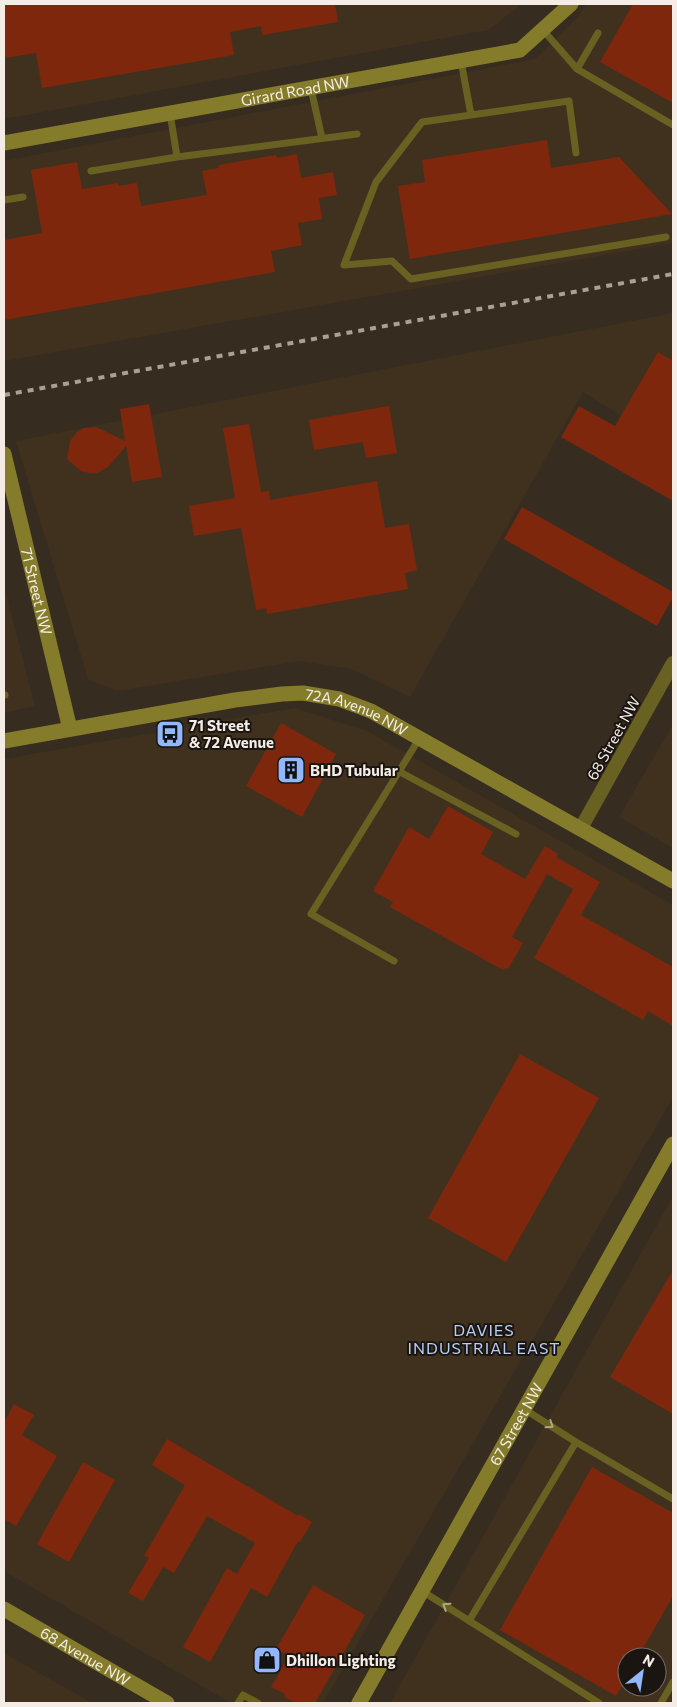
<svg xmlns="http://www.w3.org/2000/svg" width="677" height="1707" viewBox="0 0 677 1707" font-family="Commissioner,sans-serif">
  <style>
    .built { fill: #40311f; fill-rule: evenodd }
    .building { fill: #7f270d }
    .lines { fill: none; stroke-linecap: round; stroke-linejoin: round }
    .lane { stroke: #686121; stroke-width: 7 }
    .street { stroke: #686121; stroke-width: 14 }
    .secondary { stroke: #857c2b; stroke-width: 15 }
    .rail { stroke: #a9a096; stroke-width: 4; stroke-dasharray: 6 6; stroke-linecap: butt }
    .oneway { stroke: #aea783 }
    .labels { text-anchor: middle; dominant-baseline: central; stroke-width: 4; stroke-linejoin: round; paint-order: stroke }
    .street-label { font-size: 15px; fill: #f5ede5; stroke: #1a1510 }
    .poi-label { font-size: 15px; font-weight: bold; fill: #f5ede5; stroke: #1a1510; text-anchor: start }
    .neighbourhood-label { font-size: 16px; letter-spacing: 1px; fill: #b7cdf4; stroke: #1a1510 }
  </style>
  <rect width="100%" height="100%" fill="#372c20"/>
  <!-- built -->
  <path class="built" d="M4,4H522L488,30L4,119Z
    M586,4H673V243L4,361V161L535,59L579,16Z
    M673,313V447L583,392L410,697L352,669L299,661L117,691L88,679L16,441Z
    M4,586L35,706L4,713Z
    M295,708L367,731L673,905V1097L323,1703H231L4,1571V759Z
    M673,724V848L619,817Z
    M673,1196V1703H390ZM627,1657H657V1687H627Z
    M4,1653L92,1703H4Z"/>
  <!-- building -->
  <path class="building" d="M4,4H335L338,22L262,35L261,26L230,32L234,55L42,88L36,53L4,58Z
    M633,4H673V103L600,62Z
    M547,140L551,168L619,157L672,214L410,259L398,186L425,182L422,160Z
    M297,154L301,178L333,172L337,195L319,198L322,219L298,223L302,245L271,251L275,272L4,320V240L42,233L31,170L77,162L82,189L118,183L119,186L137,183L141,206L207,195L202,171L219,168L218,165L276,155L277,158Z
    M658,352L673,361V501L561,437L579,406L615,426Z
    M149,404L162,477L132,482L126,446L108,467L97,473H89L81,471L67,459L70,441L77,432L84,428L96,427L125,441L120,409Z
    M389,406L397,453L366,458L363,442L314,450L309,420Z
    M249,424L261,492L269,491L270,500L377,481L385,528L409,524L417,570L405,573L408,589L267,614L266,608L256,610L241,528L194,536L189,506L235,498L223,428Z
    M522,507L673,592V597L657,626L504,539Z
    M281,723L336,754L302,817L246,786Z
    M448,806L493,832L481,854L525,879L545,846L558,854L556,857L600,882L581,915L673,967V1026L648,1011L643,1020L534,958L573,889L547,874L512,937L523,943L508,969L505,968L503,970L390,907L393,902L373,891L409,827L429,839Z
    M520,1054L599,1098L506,1262L428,1218Z
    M673,1270V1414L610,1377Z
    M14,1404L34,1415L22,1435L57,1456L16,1526L4,1519V1422Z
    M167,1439L298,1516L299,1514L312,1522L300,1542L298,1541L267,1597L251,1588L210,1662L183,1647L227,1568L237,1574L255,1543L207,1516L174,1573L163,1567L143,1601L128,1593L149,1558L144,1556L185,1485L152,1465Z
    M83,1462L115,1480L69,1562L37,1544Z
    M592,1467L673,1513V1596L638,1657H627V1677L616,1696L500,1630Z
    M313,1585L365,1615L315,1703H296L284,1697L285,1694L271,1687L289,1656L276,1649Z"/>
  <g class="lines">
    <!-- lane -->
    <path class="lane" d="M543,30L577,69L673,125
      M461,61L471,115L422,122L376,182L344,265L392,261L411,279L666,237
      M577,69L598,33
      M311,89L322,138
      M170,113L177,157L357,134
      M471,115L569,101L576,153
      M91,171L177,157
      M4,200L23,197
      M4,695H5
      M400,772L516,834
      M394,961L311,914L419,739
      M524,1409L576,1442L673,1499
      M422,1591L599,1703
      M469,1621L576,1442
      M238,1703L243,1695L258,1703
      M661,1703L673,1682"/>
    <!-- street -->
    <path class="street" d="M581,828L673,663"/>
    <!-- secondary -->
    <g class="secondary">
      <path id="s1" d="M4,143L520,50L571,4"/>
      <path id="s2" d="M4,454L70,729"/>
      <path id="s3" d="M4,741L235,700L282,694L303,693L339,699L371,711L673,881"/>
      <path id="s4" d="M4,1609L167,1703"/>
      <path id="s5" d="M359,1703L673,1144"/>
    </g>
    <!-- rail -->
    <path class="rail" d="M4,395L673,274"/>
  </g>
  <!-- one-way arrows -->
  <defs><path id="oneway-chevron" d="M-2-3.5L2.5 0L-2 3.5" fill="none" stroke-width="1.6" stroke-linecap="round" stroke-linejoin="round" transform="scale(1.25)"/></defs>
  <g class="oneway">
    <use href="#oneway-chevron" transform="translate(550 1425) rotate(33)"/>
    <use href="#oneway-chevron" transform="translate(446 1606) rotate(-147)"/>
  </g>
  <!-- icons -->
  <defs>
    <symbol id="bus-square" viewBox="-11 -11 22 22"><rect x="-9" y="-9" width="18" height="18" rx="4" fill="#92b7fd" stroke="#1a1510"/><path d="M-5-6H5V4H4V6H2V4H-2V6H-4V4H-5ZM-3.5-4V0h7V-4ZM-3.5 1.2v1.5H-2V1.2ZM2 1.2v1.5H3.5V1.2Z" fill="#111"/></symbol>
    <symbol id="building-square" viewBox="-11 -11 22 22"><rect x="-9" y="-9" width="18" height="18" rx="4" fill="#92b7fd" stroke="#1a1510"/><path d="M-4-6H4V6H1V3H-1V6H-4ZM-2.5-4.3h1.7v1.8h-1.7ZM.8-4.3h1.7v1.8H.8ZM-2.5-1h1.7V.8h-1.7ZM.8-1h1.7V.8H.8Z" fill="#111"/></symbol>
    <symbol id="shop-square" viewBox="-11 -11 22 22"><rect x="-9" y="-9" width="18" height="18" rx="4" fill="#92b7fd" stroke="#1a1510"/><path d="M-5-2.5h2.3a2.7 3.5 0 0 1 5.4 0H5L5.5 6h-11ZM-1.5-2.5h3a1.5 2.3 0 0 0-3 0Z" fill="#111"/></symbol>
  </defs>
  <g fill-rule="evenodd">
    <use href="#bus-square" x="154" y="718" width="32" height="32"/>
    <use href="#building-square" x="275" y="754" width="32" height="32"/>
    <use href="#shop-square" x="251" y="1644" width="32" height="32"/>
  </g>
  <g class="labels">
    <!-- street labels -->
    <g class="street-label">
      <text stroke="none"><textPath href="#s1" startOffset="296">Girard Road NW</textPath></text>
      <text stroke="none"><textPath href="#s2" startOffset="141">71 Street NW</textPath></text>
      <text stroke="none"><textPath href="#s3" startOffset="360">72A Avenue NW</textPath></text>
      <text transform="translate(613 738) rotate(-61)">68 Street NW</text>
      <text stroke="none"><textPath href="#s5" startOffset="320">67 Street NW</textPath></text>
      <text stroke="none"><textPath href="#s4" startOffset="94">68 Avenue NW</textPath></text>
    </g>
    <!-- poi labels -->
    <g class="poi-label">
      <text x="189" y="725">71 Street<tspan x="189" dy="17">&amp; 72 Avenue</tspan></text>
      <text x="310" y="770">BHD Tubular</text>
      <text x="286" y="1660">Dhillon Lighting</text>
    </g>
    <!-- neighbourhood labels -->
    <g class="neighbourhood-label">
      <text x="484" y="1329">DAVIES<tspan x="484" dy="18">INDUSTRIAL EAST</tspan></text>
    </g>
  </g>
  <!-- border -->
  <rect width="677" height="1707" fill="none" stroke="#f5ede5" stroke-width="10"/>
  <!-- north arrow -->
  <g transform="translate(642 1672) rotate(30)"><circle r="24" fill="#1a1510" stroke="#726b65"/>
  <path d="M0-4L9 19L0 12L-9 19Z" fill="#92b7fd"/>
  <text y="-8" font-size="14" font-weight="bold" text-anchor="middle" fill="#f5ede5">N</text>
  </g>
</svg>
